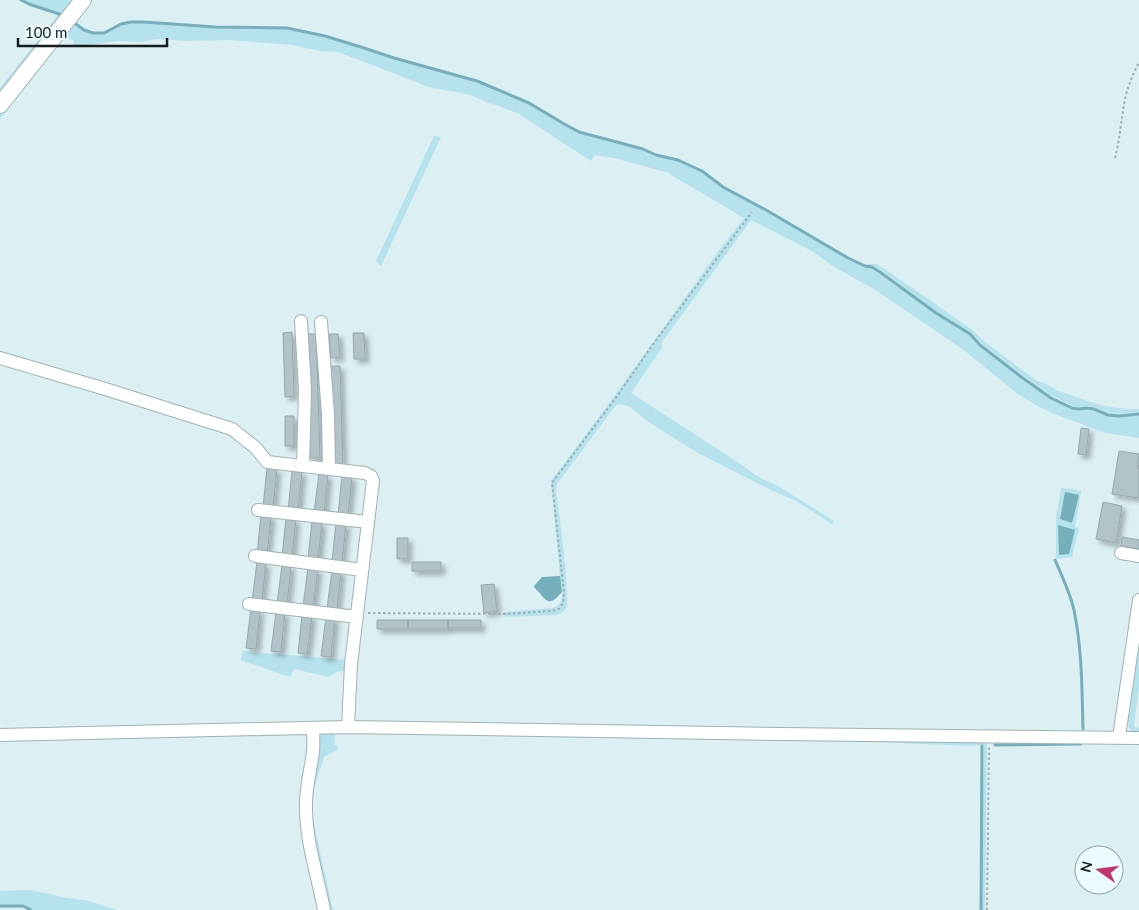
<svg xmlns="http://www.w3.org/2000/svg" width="1139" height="910" viewBox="0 0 1139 910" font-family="Lato,sans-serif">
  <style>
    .green { fill: #b5e2ed; fill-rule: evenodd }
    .water { fill: #75afbc }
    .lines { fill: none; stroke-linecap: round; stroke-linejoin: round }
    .stream { stroke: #75afbc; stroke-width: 3 }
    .building { fill: #b1c3c8; stroke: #98a9ad; filter: url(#shadow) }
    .minor-casing { stroke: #a0b1b6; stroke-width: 14 }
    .major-casing { stroke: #a0b1b6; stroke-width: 18 }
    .path { stroke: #9fafb2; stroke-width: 2; stroke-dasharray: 2.5 2.5; stroke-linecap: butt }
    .minor { stroke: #fff; stroke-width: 12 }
    .major { stroke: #fff; stroke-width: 16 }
  </style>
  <defs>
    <filter id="shadow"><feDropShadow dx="4" dy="4" stdDeviation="2.5" flood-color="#0004"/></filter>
  </defs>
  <rect width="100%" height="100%" fill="#dceff3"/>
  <!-- green -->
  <path class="green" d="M23,0H78L66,15L30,3Z
    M58,15L64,17L0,97V88Z
    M72,22L83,30L93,34L104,33L121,25L131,23L144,22L215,28L287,29L324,37L361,47L393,59L477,81L529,103L566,126L579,133L643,150L655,156L678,160L701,172L723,188L765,211L847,258L865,267L872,268L879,272L936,314L969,335L979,345L1019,376L1042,391L1050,398L1072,408L1079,410L1086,409L1094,410L1108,416L1119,417L1139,415V438L1106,433L1092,428L1052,413L1034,404L1019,395L965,351L874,289L834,267L812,251L751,220L662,342V348L631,393L739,463L757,476L778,486L834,521L832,524L796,501L773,491L698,453L650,423L630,407L621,404L616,405L557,484L556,490C558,507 571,600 566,609C564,612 560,614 556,615L505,617L504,612L553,608L560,604L562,597L551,481L607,406L720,249L744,218L673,176L669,173L614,158L595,155L591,161L519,114L499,106L488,103L471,95L429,87L362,61L337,52L321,51L292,45L230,40L187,41L159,39L140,42L118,41L76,47L73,46L74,40L67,38L62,41L0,119V112Z
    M434,136L441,137L381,266L376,261Z
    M865,264H877L924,296L972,330L984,341L1037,381C1047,382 1052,389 1062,392C1080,398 1100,407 1119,408C1126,409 1132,409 1139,409V412L1119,414L1109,413L1095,407L1086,406L1079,407L1073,406L1052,396L1021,374L981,343L971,333L937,312L881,270L873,266Z
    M1061,488L1071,489L1081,491L1075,527L1079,528L1072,557L1056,559V518ZM1065,492L1072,523L1060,518Z
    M1139,636V688L1134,724L1135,727L1139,728V735C1133,734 1130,731 1128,725Z
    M242,651L347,660V670L336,672L329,677L294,669L290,677L241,660Z
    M323,730L986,741L987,745L985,910H982L981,900L984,745L969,746L877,742L335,733L334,744L338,746L337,750L324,757L314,789L312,811L317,839L333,910H328L308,814L318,733Z
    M28,890L36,891L67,898L85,900L118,910H36L32,909L23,905H0V891Z"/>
  <!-- water -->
  <path class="water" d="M1065,492L1079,495L1072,523L1060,519Z
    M1058,525L1075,530L1069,554L1059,555Z
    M560,576L562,592C557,597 552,605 545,599C542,597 541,594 539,592C537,590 535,589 534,586L542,577Z"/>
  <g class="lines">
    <!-- stream -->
    <path class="stream" d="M21,0L29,4L65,16
      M72,21L84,30L93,33H104L121,24L131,22H144L215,27L287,28L325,36L361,47L394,58L477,81L529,103L566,125L579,132L643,149L656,155L678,160L702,171L723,187L766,210L848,258L865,266L872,267L880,272L936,313L970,334L980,345L1020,376L1051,398L1072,408L1079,409L1086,408L1094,409L1108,415L1119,416L1139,414
      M1055,560C1062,576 1070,593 1074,610C1082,649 1082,689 1083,729
      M995,745L1081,744
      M0,906H23L31,910
      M981,910L982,746"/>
  </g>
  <!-- building -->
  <path class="building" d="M292,332L294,396L285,397L283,333Z
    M353,333H364L365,359H354Z
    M305,334H316L320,458H310Z
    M329,334H338L340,357L331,358Z
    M330,366H340L343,466H334Z
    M285,416H294V446H285Z
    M1081,428L1089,429L1086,455L1078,454Z
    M1119,451L1139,454L1137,468H1139V498L1112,494Z
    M267,468L277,469L273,508L263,507Z
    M292,471L302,472L298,511L288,510Z
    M319,474L328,475L324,513L314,512Z
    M342,476L352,477L348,516L338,515Z
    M1103,502L1122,506L1116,543L1096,539Z
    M261,515L271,516L267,555L257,554Z
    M286,518L296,519L292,558L282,557Z
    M312,521L322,522L318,560L308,559Z
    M336,523L346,524L342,563L332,562Z
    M1122,537L1139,540V549L1121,546Z
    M397,538H408V559H397Z
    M257,562L266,563L262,602L252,601Z
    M412,562H441V571H412Z
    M282,565L291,566L287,605L277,604Z
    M308,568L318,569L313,608L303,606Z
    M332,570L341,571L337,610L327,609Z
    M494,584L497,611L484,613L481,585Z
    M251,609L260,610L256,649L246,648Z
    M276,612L285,613L281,652L271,651Z
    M302,615L312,616L307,654L298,653Z
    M326,617L335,618L331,657L321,656Z
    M377,620H408V629H377Z
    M408,620H448V629H408Z
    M448,620H481V628H448Z"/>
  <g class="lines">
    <defs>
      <path id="minor" d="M301,321L305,390L303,466
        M321,322L328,414L329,468
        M0,358L102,388L232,429L256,448L267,462L365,473L371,476L373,481L351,664L348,727
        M258,510L368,522
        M1121,553L1139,556
        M255,556L362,570
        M249,604L357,617
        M313,728C313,736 314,744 313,751C311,770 305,789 306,808C306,842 318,877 324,910
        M0,735L348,727L781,734L1139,738
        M1119,737L1139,600"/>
      <path id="major" d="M0,105L83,0"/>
    </defs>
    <!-- minor casing -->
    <use href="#minor" class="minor-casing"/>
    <!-- major casing -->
    <use href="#major" class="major-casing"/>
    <!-- path -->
    <path class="path" d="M1115,158C1120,139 1121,119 1125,99C1128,86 1133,74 1139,62
      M368,613L506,614L551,611L559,609L563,603L564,593L552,483L618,395L651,347L752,212
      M987,910L989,746"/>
    <!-- minor -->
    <use href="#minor" class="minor"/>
    <!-- major -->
    <use href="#major" class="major"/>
  </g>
  <!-- north arrow -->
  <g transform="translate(1099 870) rotate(284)"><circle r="24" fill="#ecfbff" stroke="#96a2a5"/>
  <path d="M0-4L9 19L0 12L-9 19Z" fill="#c2366c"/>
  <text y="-8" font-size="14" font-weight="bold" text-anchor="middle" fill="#151c1e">N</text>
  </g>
  <!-- scale -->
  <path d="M18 38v8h149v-8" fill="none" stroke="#151c1e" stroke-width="2.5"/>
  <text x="25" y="38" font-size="15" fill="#151c1e" stroke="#ecfbff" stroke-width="4" paint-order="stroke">100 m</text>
</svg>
